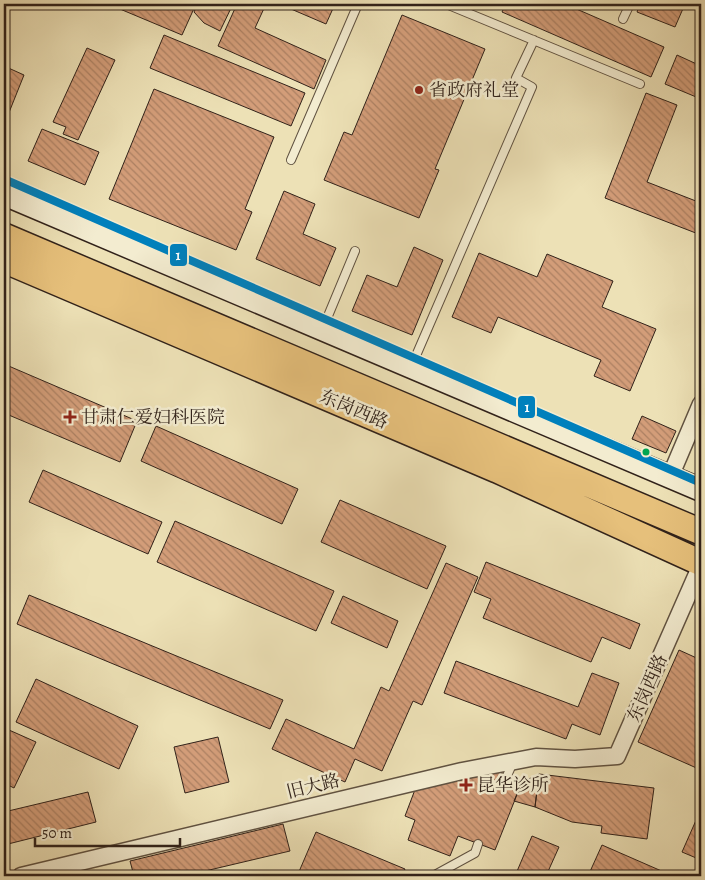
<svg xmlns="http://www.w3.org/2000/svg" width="705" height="880" viewBox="0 0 705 880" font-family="Alegreya,'Noto Serif SC',serif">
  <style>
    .building { fill: url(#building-back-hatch); stroke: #31221a }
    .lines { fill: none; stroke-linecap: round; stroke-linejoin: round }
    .lane-casing { stroke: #605241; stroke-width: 10 }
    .street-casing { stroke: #605241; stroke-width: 19 }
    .secondary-casing { stroke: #31221a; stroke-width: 25 }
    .primary-casing { stroke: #31221a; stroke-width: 28 }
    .lane { stroke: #f3ecd0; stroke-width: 8 }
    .street { stroke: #f3ecd0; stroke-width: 16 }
    .secondary { stroke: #f3ecd0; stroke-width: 22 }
    .primary { stroke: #e6c07b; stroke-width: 25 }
    .metro-1-casing { stroke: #f3ecd0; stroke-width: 11 }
    .metro-1 { stroke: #0080bc; stroke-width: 8 }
    .poi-dot { fill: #8f2418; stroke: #f3ecd0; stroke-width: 2 }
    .bus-dot { fill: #00a651; stroke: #f3ecd0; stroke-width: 2 }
    .labels { text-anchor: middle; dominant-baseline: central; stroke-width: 5; stroke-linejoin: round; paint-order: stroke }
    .poi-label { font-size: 18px; fill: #31221a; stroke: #f3ecd0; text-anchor: start }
    .street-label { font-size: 18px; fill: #31221a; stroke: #f3ecd0 }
    .line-badge { stroke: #f3ecd0; stroke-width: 2 }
    .badge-label { font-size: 14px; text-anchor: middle; font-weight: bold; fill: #fff }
  </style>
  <defs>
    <pattern id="building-back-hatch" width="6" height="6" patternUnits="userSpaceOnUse" patternTransform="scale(1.25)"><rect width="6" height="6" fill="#d39d79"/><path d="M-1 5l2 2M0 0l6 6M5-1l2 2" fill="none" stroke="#ac8062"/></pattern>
  </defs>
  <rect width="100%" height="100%" fill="#ede1b6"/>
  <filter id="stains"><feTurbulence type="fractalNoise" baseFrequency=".004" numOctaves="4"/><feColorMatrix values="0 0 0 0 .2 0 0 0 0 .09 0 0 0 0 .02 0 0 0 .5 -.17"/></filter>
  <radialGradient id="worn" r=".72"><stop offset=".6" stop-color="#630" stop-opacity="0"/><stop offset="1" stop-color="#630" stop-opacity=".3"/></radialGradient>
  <!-- building -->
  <path class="building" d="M108,4H196L182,35Z
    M198,4H233L220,31L204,23L194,12Z
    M237,4H266L255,28L326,60L314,89L218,46Z
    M293,4H335L326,24L291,9Z
    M506,4H565L664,47L651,77L502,12Z
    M640,4H685L675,27L637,12Z
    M402,15L485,49L435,169L439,170L419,218L324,180L344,132L352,135Z
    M164,35L305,93L291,126L150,68Z
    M87,48L115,60L78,140L63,134L66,127L53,122Z
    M677,55L701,66V99L665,84Z
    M4,66L24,75L4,125Z
    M154,89L274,137L245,209L252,212L236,250L109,199Z
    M646,93L677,105L647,182L701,203V235L605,198Z
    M42,129L99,152L85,185L28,161Z
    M284,191L315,204L303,234L336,248L320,286L256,259Z
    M414,247L443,260L412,335L352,311L367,275L397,287Z
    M479,253L537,277L547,254L613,281L602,307L656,329L630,391L594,376L601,360L498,317L491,333L452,317Z
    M4,364L137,421L120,462L4,413Z
    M642,416L676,431L666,453L632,439Z
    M156,426L298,489L282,524L141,461Z
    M43,470L162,522L148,554L29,502Z
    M340,500L446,546L427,589L321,542Z
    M175,521L334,591L316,631L157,562Z
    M486,562L640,624L630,649L602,637L591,662L483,618L491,599L474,592Z
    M446,563L478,577L422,705L413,701L382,771L355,759L345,782L272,749L286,719L354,749L381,687L389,691Z
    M29,595L283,700L270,729L17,624Z
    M343,596L398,621L387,648L331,623Z
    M679,650L701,660V770L638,742Z
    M456,661L578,707L592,673L619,683L600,735L572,724L566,739L444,693Z
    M36,679L138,726L119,769L16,722Z
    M9,730L36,742L14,788L4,783V742Z
    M218,737L229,782L185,793L174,747Z
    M497,772L522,782L495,850L458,836L450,856L408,840L415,820L405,816L416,787Z
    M539,774L654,788L647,839L601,833L602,826L572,822L535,807Z
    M539,774L535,807L514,801L522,782Z
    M88,792L96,822L4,845V812Z
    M701,809V860L682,852Z
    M283,824L290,851L184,876H134L130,861Z
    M316,832L405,869L402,876H304L298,874Z
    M532,836L559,847L546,876H515Z
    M602,845L673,876H588Z"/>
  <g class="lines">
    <defs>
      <path id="lane" d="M446,4L640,84
        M623,19L630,4
        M291,160L358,4
        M323,328L355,251
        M412,365L532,87L516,78L534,40
        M507,776L513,762
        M433,876L475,853L478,844"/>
      <path id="street" d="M670,477L701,404
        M21,876L462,771L536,757L575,759L617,756L701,565"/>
      <path id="secondary" d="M4,194L701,490"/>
      <path id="primary" d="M4,236L701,532
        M4,260L497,470L701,563"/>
    </defs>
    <!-- lane casing -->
    <use href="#lane" class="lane-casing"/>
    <!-- street casing -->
    <use href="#street" class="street-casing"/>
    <!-- secondary casing -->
    <use href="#secondary" class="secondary-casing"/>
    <!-- primary casing -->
    <use href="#primary" class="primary-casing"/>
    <!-- lane -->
    <use href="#lane" class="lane"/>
    <!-- street -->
    <use href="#street" class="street"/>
    <!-- secondary -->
    <use href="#secondary" class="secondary"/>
    <!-- primary -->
    <use href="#primary" class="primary"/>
    <defs>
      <path id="metro-1" d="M4,179L701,483"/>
    </defs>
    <!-- metro-1 casing -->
    <use href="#metro-1" class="metro-1-casing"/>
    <!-- metro-1 -->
    <use href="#metro-1" class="metro-1"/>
  </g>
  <!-- markers -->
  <g class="poi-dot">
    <circle cx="419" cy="90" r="5"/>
    <path d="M67.5 409.5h5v5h5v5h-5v5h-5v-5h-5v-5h5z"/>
    <path d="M463.5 777.5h5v5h5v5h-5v5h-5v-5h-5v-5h5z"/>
  </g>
  <circle class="bus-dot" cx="646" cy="452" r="4.5"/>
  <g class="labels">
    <!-- poi labels -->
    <g class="poi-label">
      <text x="429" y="90">省政府礼堂</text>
      <text x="81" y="417">甘肃仁爱妇科医院</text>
      <text x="477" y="785">昆华诊所</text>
    </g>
    <!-- street labels -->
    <g class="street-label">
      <text transform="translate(354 409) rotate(23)">东岗西路</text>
      <text transform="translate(647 688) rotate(-66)">东岗西路</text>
      <text transform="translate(313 786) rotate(-14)">旧大路</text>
    </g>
  </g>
  <g class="line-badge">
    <rect x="169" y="243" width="19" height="24" rx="5" fill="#0080bc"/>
    <rect x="517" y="395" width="19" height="24" rx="5" fill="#0080bc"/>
  </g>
  <g class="badge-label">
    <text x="178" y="260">1</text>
    <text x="527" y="412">1</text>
  </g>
  <!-- margin -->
  <rect width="705" height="880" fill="none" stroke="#ede1b6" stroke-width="20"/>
  <rect x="5" y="5" width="695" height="870" fill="none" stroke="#31221a" stroke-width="2.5"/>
  <rect x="10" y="10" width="685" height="860" fill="none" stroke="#31221a"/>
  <!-- scale -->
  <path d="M35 838v8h145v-8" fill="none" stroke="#31221a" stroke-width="2.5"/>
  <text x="42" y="838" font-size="15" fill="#31221a" stroke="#f3ecd0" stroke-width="4" paint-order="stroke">50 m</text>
  <rect width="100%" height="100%" filter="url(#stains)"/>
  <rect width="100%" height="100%" fill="url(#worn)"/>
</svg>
